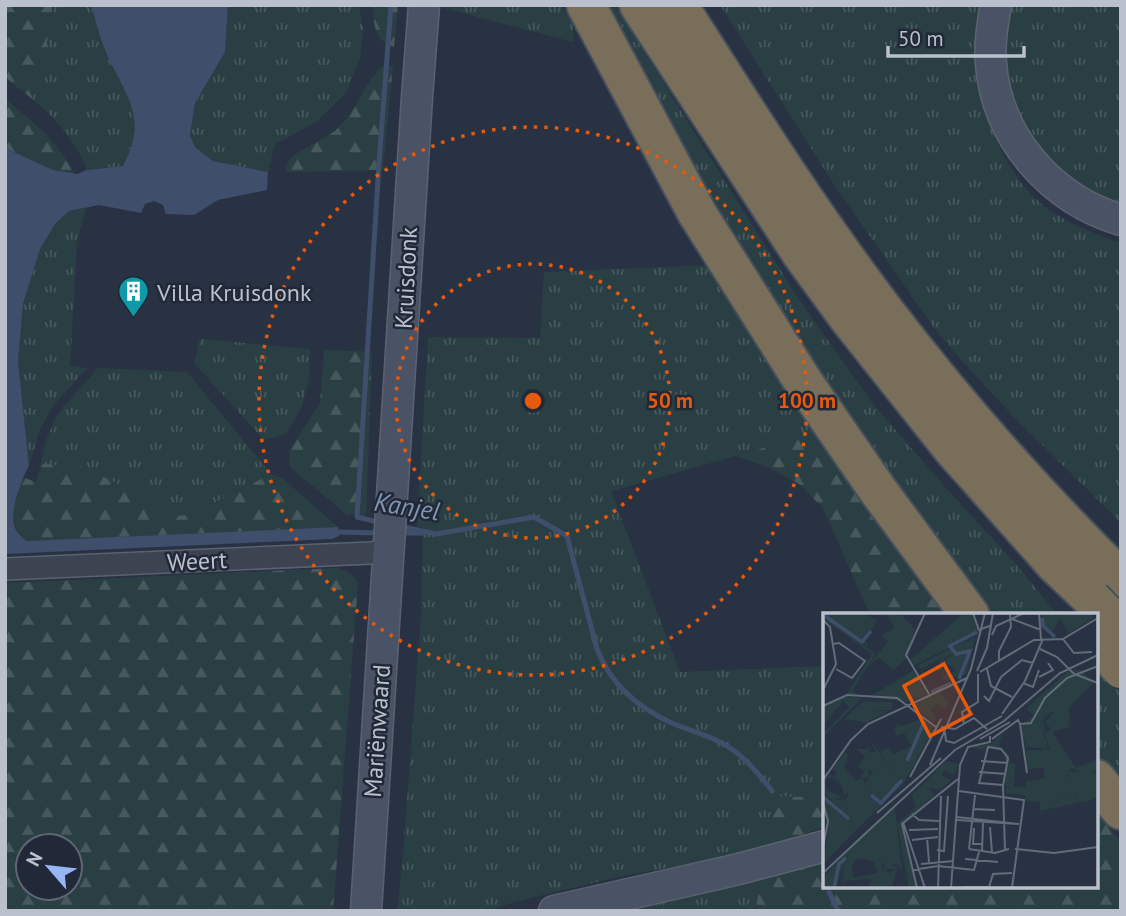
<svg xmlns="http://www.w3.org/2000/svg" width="1126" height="916" viewBox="0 0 1126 916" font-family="'PT Sans',sans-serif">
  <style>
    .grass { fill: url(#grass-tufts) }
    .forest { fill: url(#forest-firs); fill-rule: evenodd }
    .water { fill: #3f4e6b }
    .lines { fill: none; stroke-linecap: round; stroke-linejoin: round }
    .stream { stroke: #3f4e6b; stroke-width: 5 }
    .street-casing { stroke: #5b626f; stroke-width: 24 }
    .secondary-casing { stroke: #5b626f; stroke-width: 33 }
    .highway-casing { stroke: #474f5d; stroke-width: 42 }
    .street { stroke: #3c4452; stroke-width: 21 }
    .secondary { stroke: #4a5365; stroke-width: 30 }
    .highway { stroke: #786e5a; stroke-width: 38 }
    .highway-bridge-casing { stroke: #474f5d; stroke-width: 42; stroke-linecap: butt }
    .highway-bridge { stroke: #786e5a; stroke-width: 38 }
    .ring { fill: none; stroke: #e8590c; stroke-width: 3.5; stroke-dasharray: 3.5 7 }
    .labels { text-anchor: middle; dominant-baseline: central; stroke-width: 5; stroke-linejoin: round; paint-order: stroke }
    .street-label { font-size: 24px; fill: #bac0cc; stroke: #212938 }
    .poi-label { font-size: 24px; fill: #bac0cc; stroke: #212938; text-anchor: start }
    .water-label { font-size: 26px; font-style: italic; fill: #8294b2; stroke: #212938 }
    .inset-river { fill: none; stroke: #3f4e6b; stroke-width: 3.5 }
    .inset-road { fill: none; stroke: #626b79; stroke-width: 2 }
    .view { fill: #e8590c; fill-opacity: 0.15; stroke: #e8590c; stroke-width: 3.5 }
    .inset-edge { fill: none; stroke: #bac0cc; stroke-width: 3.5 }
    .centre { fill: #e8590c; stroke: #212938; stroke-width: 3.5 }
    .ring-label { font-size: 21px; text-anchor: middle; font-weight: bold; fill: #e8590c; stroke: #212938; stroke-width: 5; stroke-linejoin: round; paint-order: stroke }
  </style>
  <defs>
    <pattern id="grass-tufts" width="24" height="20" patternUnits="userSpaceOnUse" patternTransform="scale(1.75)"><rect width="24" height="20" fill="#2a3f43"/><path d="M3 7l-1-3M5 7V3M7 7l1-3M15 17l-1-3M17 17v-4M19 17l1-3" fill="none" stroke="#47595d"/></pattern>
    <pattern id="forest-firs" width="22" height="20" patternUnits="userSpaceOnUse" patternTransform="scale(1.75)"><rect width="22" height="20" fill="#2a3f43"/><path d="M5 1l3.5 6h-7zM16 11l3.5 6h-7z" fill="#47595d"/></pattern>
  </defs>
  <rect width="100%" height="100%" fill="#283242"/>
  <!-- grass -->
  <path class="grass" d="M50,5H92C96,26 102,44 111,63C131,103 146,122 123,166L87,170C80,146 52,114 32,99L49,34Z
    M228,5H359L363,29L360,59L346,93L316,122L275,144L268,172L213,161L195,147L190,135L195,103L225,52Z
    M445,5H561L573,25V42L444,8Z
    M598,5H615L796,295L873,404L947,489L1013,561L1058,615H986L927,536L708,207Z
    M720,5H982C980,14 977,23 976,31C972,87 995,160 1036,199C1058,220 1092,233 1121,243V523L1012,415L963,362L934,328L837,189Z
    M1008,5H1121V205L1102,199L1056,169L1023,128L1005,75L1004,22Z
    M86,208L77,242L70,366L87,368L52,407L39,432L29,466L18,361L23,304L40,249L55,224L69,211Z
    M714,265L820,424L797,436L768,447L611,491L680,672L825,666V798L763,850L613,878L514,902L488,911H397L402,866L421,616L423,528L417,526L428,337L540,338L544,272Z
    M200,339L310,349L309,380L301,409L286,434L264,440L194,363Z
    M98,368L187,372L271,474L191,515L164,516L147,499L41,464L45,443L56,416Z
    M1106,675L1121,693V795L1096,763V684Z
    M759,882L756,911H612L623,908Z"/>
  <!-- forest -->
  <path class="forest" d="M5,5H50L49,34L32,99L5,77Z
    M372,5H398L394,47C373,39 375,26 372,5Z
    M385,66H393L383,170L285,172L288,161L294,155L335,131L349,116L371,79L380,68Z
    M5,98L44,132L63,155L73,172L77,174L53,170L5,148Z
    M324,350L372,352L366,516L358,514L347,515L290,467L289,451L320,403Z
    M820,424L950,615H870L823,508L799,484L770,468L736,456C766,448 793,438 820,424Z
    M41,464L79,466L121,485L147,499L164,516L191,515L271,474L282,478L338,527L26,541L15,527L14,509L22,477L36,482Z
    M337,568C347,569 353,575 358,583L333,911H5V583ZM70,846V888H28V846Z
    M776,796L825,798V826L763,850Z
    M1096,812L1121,843V911H756L759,882L825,858V886H1096Z"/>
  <!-- water -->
  <path class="water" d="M92,5H228L225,52L195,103L190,135L195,147L213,161L268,172L267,190L218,200L194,215L166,214L163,205L154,201L145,204L141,213L99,205L69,211L55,224L40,249L23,304L18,361L29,466C21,480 9,512 15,528C17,532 23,538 26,541L338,527L339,536L332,539L5,554V148L53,170L77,174L87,170L123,166C146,122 131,103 111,63C102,44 96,26 92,5Z"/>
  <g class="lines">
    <!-- stream -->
    <path class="stream" d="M382,523L357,517L379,163L391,5
      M399,526L436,534L534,517L567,536L597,649C611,685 638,708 672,723C690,731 710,735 727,746C745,757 760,775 772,791
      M334,532L380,533
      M400,533H422
      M829,892L837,909L840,911"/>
    <defs>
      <path id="street" d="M5,569L371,553L388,550"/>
      <path id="secondary" d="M996,5C992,25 989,44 991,64C997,138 1051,199 1121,220
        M366,911L417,97L424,5
        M554,911L739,869L825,846"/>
      <path id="highway" d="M586,5L697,213L804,383L877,489L970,615
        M639,5L801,253L850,320L951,447L1056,565L1092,599
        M678,5C745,110 811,215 886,313C958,407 1037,496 1121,579
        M1096,779L1121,810"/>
    </defs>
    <!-- street casing -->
    <use href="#street" class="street-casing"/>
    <!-- secondary casing -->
    <use href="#secondary" class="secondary-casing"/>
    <!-- highway casing -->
    <use href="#highway" class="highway-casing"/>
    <!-- street -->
    <use href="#street" class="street"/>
    <!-- secondary -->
    <use href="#secondary" class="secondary"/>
    <!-- highway -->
    <use href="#highway" class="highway"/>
    <defs>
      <path id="highway-bridge" d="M1092,599L1121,629
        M1096,638L1121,669"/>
    </defs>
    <!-- highway-bridge casing -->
    <use href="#highway-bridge" class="highway-bridge-casing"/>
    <!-- highway-bridge -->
    <use href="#highway-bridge" class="highway-bridge"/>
  </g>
  <!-- distance rings -->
  <g class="ring">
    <circle cx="533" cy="401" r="137"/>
    <circle cx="533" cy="401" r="274"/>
  </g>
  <!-- icons -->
  <defs>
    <symbol id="building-pin" viewBox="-11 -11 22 30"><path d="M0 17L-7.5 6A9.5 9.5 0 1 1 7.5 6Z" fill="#0f9aa8" stroke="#212938"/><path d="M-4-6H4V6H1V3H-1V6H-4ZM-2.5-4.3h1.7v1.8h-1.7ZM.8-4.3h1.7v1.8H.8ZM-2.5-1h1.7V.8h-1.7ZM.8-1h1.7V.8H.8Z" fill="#fff"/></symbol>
  </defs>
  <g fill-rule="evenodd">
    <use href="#building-pin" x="116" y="274" width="35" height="47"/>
  </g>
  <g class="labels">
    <!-- street labels -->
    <g class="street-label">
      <text transform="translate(406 278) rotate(-87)">Kruisdonk</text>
      <text transform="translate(197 561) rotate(-3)">Weert</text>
      <text transform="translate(377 731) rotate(-86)">Mariënwaard</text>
    </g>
    <!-- poi labels -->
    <g class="poi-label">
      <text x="157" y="292">Villa Kruisdonk</text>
    </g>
    <!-- water labels -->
    <g class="water-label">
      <text transform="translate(407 506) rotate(9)">Kanjel</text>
    </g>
  </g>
  <!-- overview -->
  <g transform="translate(823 613)">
    <rect width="275" height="275" fill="#283242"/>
    <path d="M38,0L55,7L42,27L47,35L25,19ZM62,0L79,3L92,16L84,45L71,57L56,45L46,52L65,28L59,22L72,15ZM141,0H149L157,19L90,53L87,47ZM218,0H267L271,5L246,20L237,5L229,20L219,12ZM152,23L143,61L120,67V63L133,58L126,51L117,60L123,53L120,49ZM257,57L272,69L246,94V114L229,119L253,155L275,146V156L268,161L275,160V175L263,160L248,155L243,161L254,184L221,190L255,186L259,189L217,198V189L203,188L202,182L184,180L183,184L182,139L163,134L159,144L161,137L147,134L168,131L179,121L176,133L186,141L187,150L192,151L191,173L202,174L203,168L222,165L220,155L204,156L203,137H227L216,103L227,100L220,107L223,120L228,116L222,109L233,98L220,99L224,84L218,83L247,58ZM116,78L126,89L122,97L114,90L108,97L113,106L110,109L88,91ZM21,84L39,85L0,124V115L4,117L26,94L20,88L0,113V94ZM36,92L41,98H66L43,110L21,106ZM89,133L95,145L80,171L57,139L65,134L71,141ZM33,136H42L56,156L45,155L50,159L44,157L47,164L39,165L49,182L26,178L11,164L14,160L10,156L22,139L26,142L20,152L27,145L21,155L34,168L37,166L41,159L35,153L42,143ZM123,148L136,151L131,162L121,157L119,163L129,167L117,177L107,175L111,182L78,212L94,275H86L74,211L93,194L89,182ZM52,162L72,175L61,187L45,171ZM0,181L14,193L26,196L28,222L0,252L5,220ZM26,236L19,275L21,250L13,275H0V265ZM57,247L75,254L68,275L52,274L50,266L60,260L61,254L66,260L75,256H64Z" fill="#2a3f43"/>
    <path d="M4,0H38L25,19L7,7L53,41L29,78L36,82L24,81L49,41L0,6ZM144,27V35L121,45L124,52L115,59L117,46L99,56L94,53ZM91,57L104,81L85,89L46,84ZM246,57L250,61L218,83H224L220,98H233L216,103L225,136L203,134L197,112L212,103L203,96L186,111ZM42,88L70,89L69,97L41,98L36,92ZM100,106L111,114L95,144L81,120L74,123L71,118L75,109L77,113ZM46,125L80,171L28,222L26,196L13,192L3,182L0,169L7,161L27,178L49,181L42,171L50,159L45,154L56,156L42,138L46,133V139H53ZM52,162L71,175L61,187L45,171ZM8,164L19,173L21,183L26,178L23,187L11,186L20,184L5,178L1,169ZM227,138L242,158L263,159L275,175V184L261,190L255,186L221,191L254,183L252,179L222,183L251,178L244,168L246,161H240ZM72,194L79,260L75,251L62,252L58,248L60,260L50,266L55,275H45L48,266L21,268L19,275L26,236ZM34,245L51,249L55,260L30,265L29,252Z" fill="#2a3f43" fill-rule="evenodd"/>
    <path class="inset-river" d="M2,3L39,29L48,18M219,5L220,13L232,24M136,66L147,38L133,41L127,33L154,19M108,79L128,70M84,148L101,109M48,182L58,190L79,167M0,184L26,206M11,275L16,251L23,245"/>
    <path class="inset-road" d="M102,0L83,42L106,81M150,0L156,17L169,12M216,0L218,26M189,6L218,17M0,7L7,14L13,51L0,77M169,22L173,13L201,0M240,26L275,5M240,26L251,40L269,39M10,31L16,30L42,48L29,65L13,56M217,36L234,44L251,61L275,70M176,49V38L188,14L187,2M164,56L168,73L189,84M154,58L164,35L170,0M157,59L211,27L240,26M216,64L230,57L225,50M200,70L210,74L216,57M161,83L166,88L178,64L199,47L210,50M0,93L24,82L74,85L113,114M179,101L202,68L220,26M141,111L139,99L155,89V61M197,111L204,160M118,114L132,116L151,105L164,116M122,119L123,128L131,130L179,103M157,126L187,109M169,126L195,107L197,111L208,110L222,85L244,65L275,53M158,148L185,150M107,152L148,56L162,0M156,159L183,161M87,164L118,106M0,167L28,127L45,111L144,65M180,172L156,170L165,134L178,136L185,145L180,173L182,238M136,178L201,187L189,275M0,190L5,208L0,235M150,196L172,197M54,200L118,145M89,201L96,207L117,208M134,207L196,211L134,204M80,209L102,275M167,214L169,240M151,215L150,231H159M86,217L115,216M104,224L106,249M89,227L115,224M146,236L152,182M146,236L172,240L186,236M192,236L231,240L275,234M114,237L121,238L125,183M159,239L160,209M142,246L175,249M98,251L131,248M89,257L115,253L151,257L156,239M0,260L132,137L181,108L237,60L275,42M141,274H166L170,261L189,260M94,275L79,211L135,166M115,275L118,183M128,275L137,152L145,134L167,129V123"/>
    <path class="view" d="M121,51L148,101L107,123L81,73Z"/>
    <rect width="275" height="275" class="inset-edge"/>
  </g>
  <circle cx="533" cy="401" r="10" class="centre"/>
  <g class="ring-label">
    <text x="670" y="408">50 m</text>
    <text x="807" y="408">100 m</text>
  </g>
  <!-- border -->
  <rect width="1126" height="916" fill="none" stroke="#bac0cc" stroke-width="14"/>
  <!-- north arrow -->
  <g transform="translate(49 867) rotate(298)"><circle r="33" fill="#212938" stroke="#5e6573" stroke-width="2"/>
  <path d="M0-5L12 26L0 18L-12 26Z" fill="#95b5f5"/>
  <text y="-10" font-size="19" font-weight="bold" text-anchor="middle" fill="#bac0cc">N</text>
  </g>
  <!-- scale -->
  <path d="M888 46v10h136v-10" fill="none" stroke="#bac0cc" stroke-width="3.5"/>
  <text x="898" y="46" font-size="21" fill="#bac0cc" stroke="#212938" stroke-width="5" paint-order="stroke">50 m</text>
</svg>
